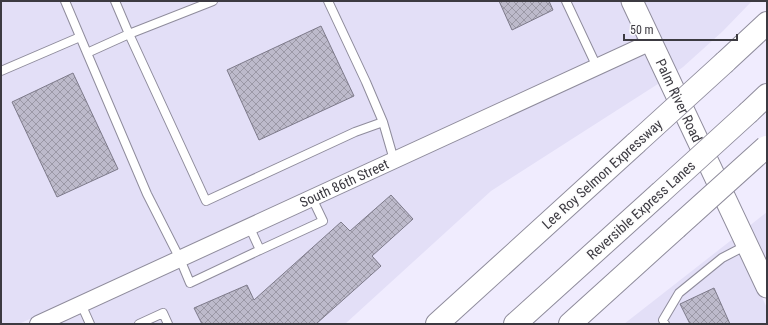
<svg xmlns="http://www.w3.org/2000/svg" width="768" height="325" viewBox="0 0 768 325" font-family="'Roboto Condensed',sans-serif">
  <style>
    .built { fill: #e3dff7 }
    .building { fill: url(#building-cross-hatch); stroke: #7d7a8a }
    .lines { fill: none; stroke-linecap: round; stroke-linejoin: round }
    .service-casing { stroke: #8f8c9c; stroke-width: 10 }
    .minor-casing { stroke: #8f8c9c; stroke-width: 18 }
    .tertiary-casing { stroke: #8f8c9c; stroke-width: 23 }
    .motorway-casing { stroke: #8f8c9c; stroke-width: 24 }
    .service { stroke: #fff; stroke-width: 8 }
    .minor { stroke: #fff; stroke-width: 16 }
    .tertiary { stroke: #fff; stroke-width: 21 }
    .motorway { stroke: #fff; stroke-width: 22 }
    .motorway-bridge-casing { stroke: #8f8c9c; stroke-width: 24; stroke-linecap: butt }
    .motorway-bridge { stroke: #fff; stroke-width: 22 }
    .labels { text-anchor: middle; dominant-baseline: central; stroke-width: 3.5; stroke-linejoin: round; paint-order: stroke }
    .street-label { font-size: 14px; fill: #3c3a41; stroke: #fcfcfc }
  </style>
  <defs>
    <pattern id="building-cross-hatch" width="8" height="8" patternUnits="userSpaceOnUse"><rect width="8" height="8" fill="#bdbacb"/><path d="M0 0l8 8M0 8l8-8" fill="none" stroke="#9b98a6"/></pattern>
  </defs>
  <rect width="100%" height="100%" fill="#f0ecfe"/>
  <!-- built -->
  <path class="built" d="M1,1H623L640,38L19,324H1Z
    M642,1H752L723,31L683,67L676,72Z
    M647,52L661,82L491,191L345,324H56Z
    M767,212V267L748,227Z
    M734,238L767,308V324H624Z"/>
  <!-- building -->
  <path class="building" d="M499,1H549L553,10L512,30Z
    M321,26L354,96L259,140L227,70Z
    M73,73L118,169L57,197L12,102Z
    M391,195L413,219L372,256L381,266L316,324H202L194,308L247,285L254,300L341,222L350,231Z
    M714,288L730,324H690L680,304Z"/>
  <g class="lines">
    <defs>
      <path id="service" d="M65,1L87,53
        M115,1L129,34L87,53L147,194L180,259L190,283L260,250L249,226
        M213,1L129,34L206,201L355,132L383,122L394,160
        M328,1L366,82L383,122
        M566,1L597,67
        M1,71L80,37
        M260,250L323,221L312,198
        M81,304L90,324
        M139,324L163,313L168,324
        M665,324L663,320L679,293L722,258L747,245"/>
      <g id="minor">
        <path id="s1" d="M38,324L651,42"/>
      </g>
      <g id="tertiary">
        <path id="s2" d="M632,1L767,287"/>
      </g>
      <path id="motorway" d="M725,62L767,23
        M749,112L767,95
        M437,324L636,143
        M515,324L660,193
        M570,324L676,228"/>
    </defs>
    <!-- service casing -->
    <use href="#service" class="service-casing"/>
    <!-- minor casing -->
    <use href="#minor" class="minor-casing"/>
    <!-- tertiary casing -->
    <use href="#tertiary" class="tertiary-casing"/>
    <!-- motorway casing -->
    <use href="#motorway" class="motorway-casing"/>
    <!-- service -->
    <use href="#service" class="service"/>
    <!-- minor -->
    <use href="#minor" class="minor"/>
    <!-- tertiary -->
    <use href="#tertiary" class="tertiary"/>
    <!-- motorway -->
    <use href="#motorway" class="motorway"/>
    <defs>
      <path id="motorway-bridge" d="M636,143L725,62
        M660,193L749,112
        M676,228L766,147"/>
    </defs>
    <!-- motorway-bridge casing -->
    <use href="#motorway-bridge" class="motorway-bridge-casing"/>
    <!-- motorway-bridge -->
    <use href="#motorway-bridge" class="motorway-bridge"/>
  </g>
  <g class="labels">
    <!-- street labels -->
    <g class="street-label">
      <text stroke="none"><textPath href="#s2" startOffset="110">Palm River Road</textPath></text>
      <text transform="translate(602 174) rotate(-42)">Lee Roy Selmon Expressway</text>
      <text stroke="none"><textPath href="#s1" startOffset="337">South 86th Street</textPath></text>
      <text transform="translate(641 210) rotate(-42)">Reversible Express Lanes</text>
    </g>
  </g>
  <!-- border -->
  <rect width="768" height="325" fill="none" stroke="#3c3a41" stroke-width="4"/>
  <!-- scale -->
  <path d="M624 34v6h113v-6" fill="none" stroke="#3c3a41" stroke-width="2"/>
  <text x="630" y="34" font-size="12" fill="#3c3a41" stroke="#fcfcfc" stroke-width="3" paint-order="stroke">50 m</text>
</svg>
